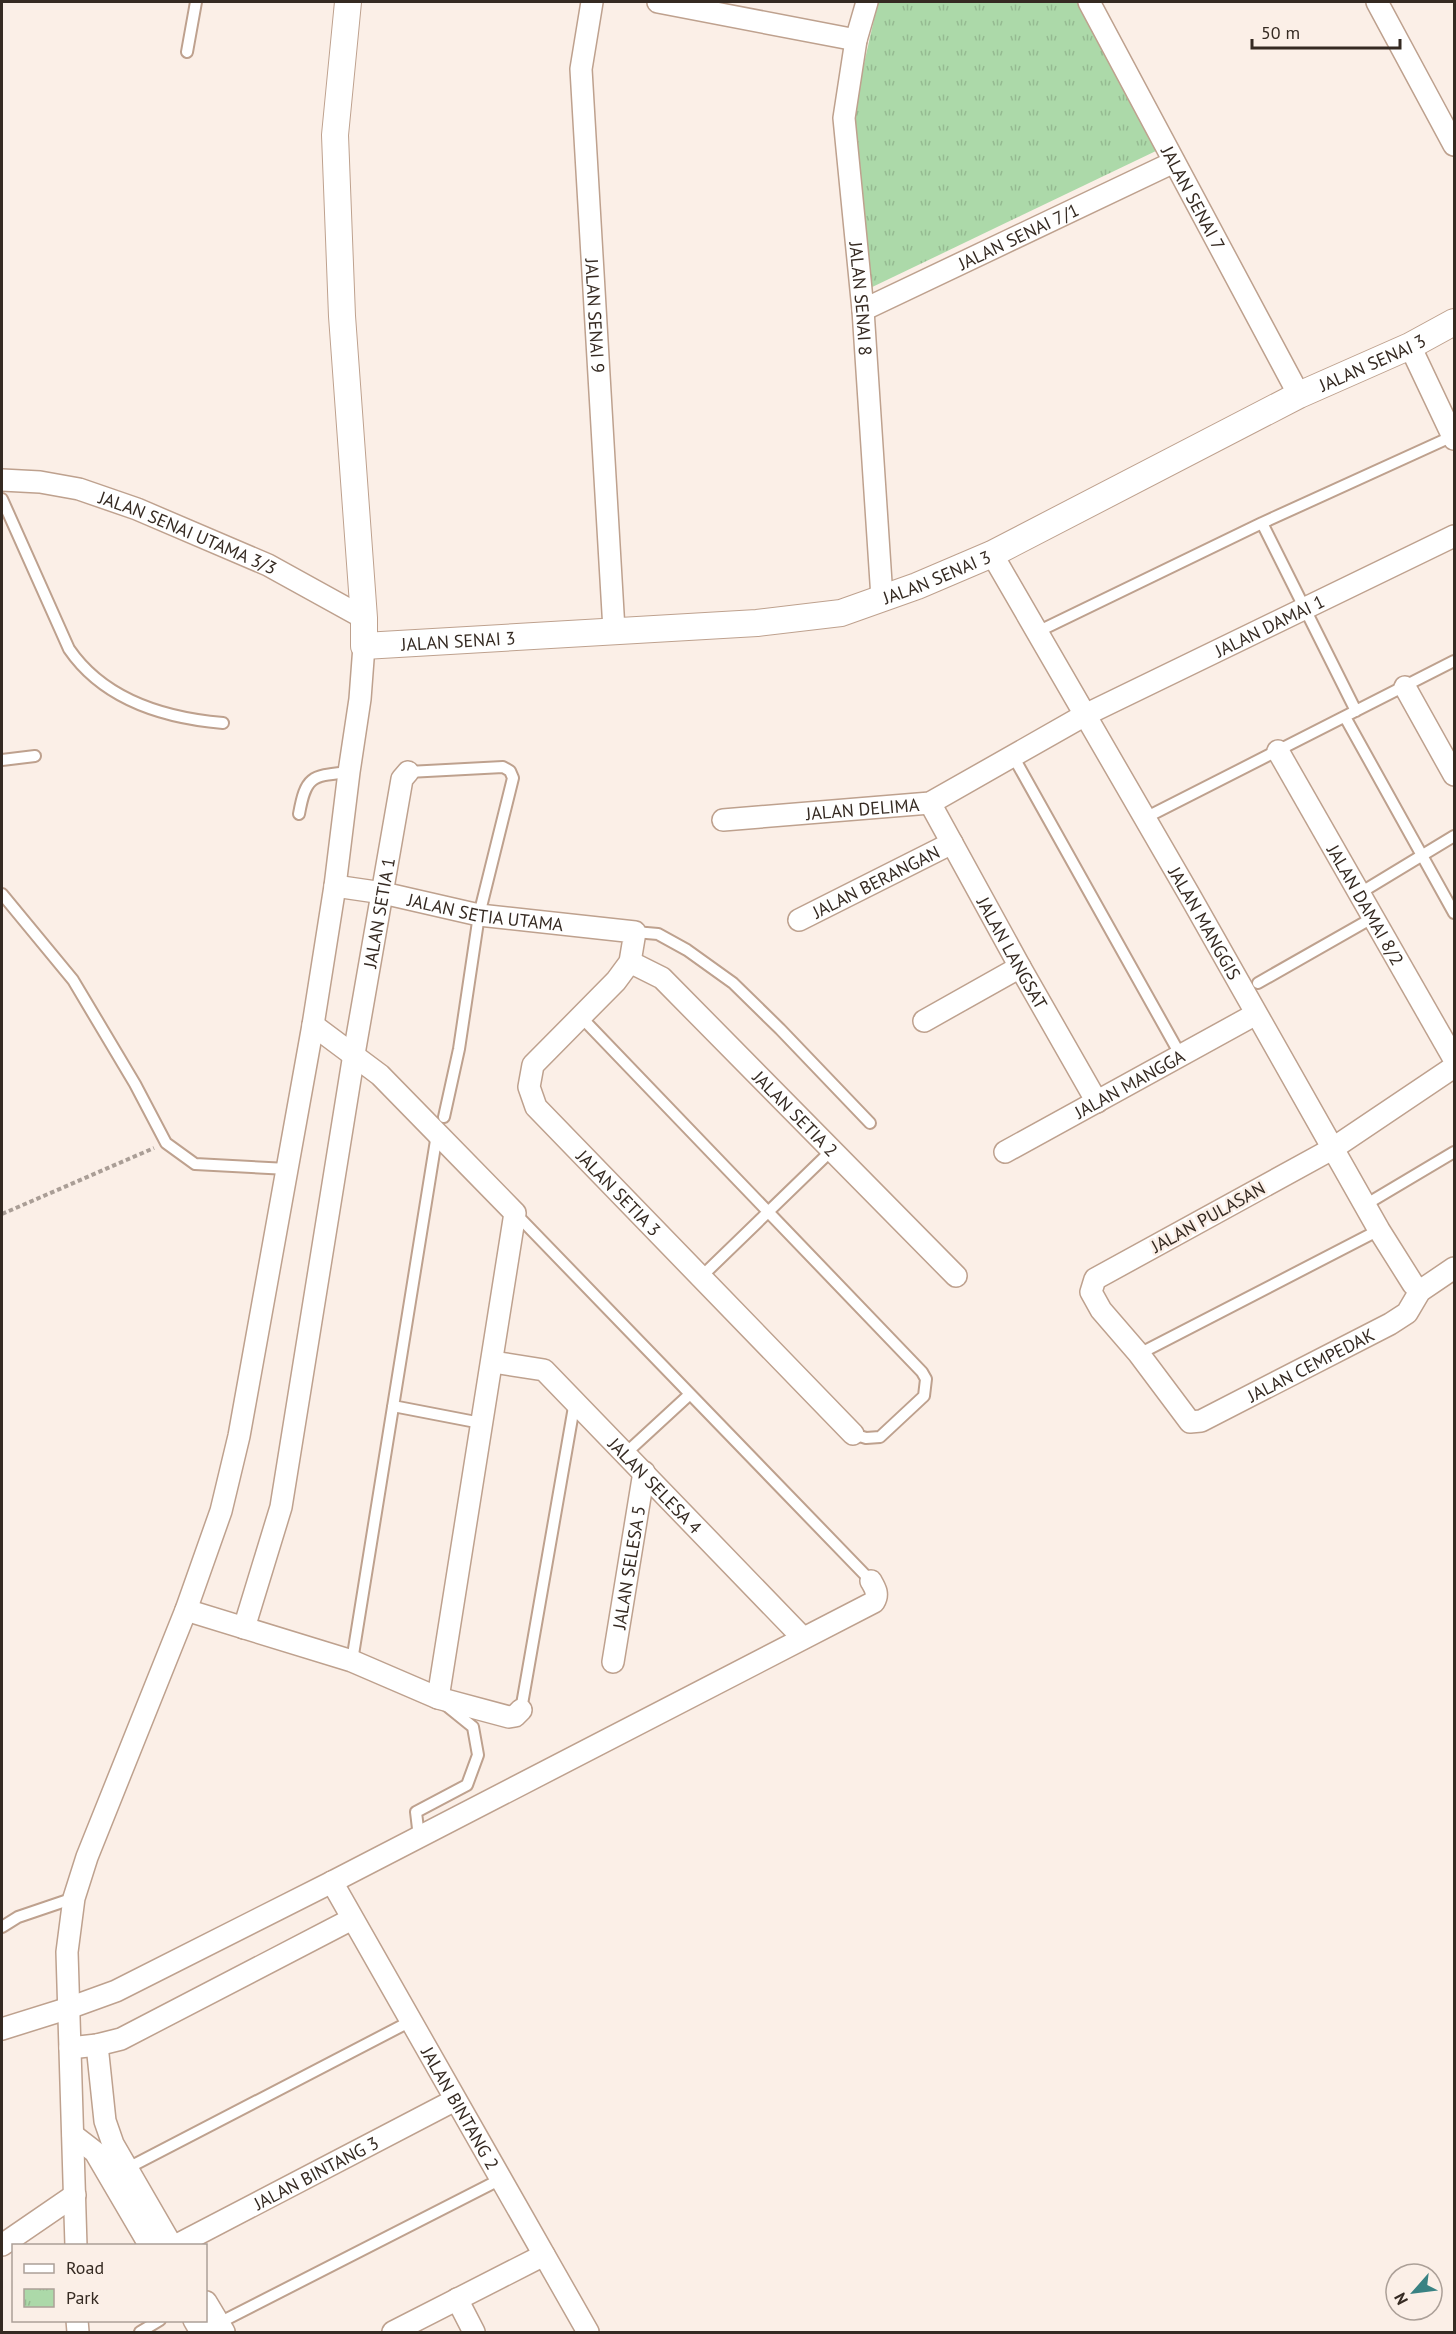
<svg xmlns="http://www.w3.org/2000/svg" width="1456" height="2334" viewBox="0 0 1456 2334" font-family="'PT Sans',sans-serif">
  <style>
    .park { fill: url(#park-tufts) }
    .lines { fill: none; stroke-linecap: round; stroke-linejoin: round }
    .service-casing { stroke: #bea18e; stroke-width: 14 }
    .minor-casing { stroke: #bea18e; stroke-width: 24 }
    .tertiary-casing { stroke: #bea18e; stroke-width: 28 }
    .path { stroke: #aa9e96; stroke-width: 4; stroke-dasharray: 4.5 3; stroke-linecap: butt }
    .service { stroke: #fff; stroke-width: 10 }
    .minor { stroke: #fff; stroke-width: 21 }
    .tertiary { stroke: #fff; stroke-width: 26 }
    .labels { text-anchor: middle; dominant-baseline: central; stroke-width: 5; stroke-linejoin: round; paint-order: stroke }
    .street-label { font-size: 18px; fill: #352a22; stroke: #fbefe7 }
  </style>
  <defs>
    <pattern id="park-tufts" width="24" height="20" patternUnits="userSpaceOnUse" patternTransform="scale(1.5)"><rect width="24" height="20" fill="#acd9a9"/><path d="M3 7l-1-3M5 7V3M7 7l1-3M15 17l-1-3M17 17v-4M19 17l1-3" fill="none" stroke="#95ba91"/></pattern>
  </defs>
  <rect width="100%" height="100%" fill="#fbefe7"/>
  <!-- park -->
  <path class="park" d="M878,2H1078L1158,150L866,290L853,112Z"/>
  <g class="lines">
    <defs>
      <path id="service" d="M187,52L196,2
        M2,499L69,649C104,700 164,718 223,723
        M1262,523L1356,711
        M1037,632L1262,523L1453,436
        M1345,717L1454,913
        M1013,756L1181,1056
        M2,760L35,756
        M408,772L503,767L510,771L513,778L479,915L459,1049L444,1117
        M299,814C306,775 312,776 349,772
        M1145,818L1454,661
        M1360,893L1454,836
        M2,894L73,980L135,1084L166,1143L195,1164L288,1169
        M635,932L658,934L687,950L733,983L780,1029L870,1123
        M1258,983L1374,917
        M581,1017L922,1372L926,1379L924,1396L880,1437L866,1438L853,1434
        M1365,1205L1454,1152
        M515,1213L871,1581
        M701,1277L832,1150
        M1139,1354L1379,1230
        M393,1406L481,1423
        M626,1453L689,1395
        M352,1661L437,1134
        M521,1710L575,1401
        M419,1837L416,1812L467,1785L478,1755L473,1727L447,1706
        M2,1927L18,1917L74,1898
        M126,2169L411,2021
        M219,2323L501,2179
        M140,2332L160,2320"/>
      <g id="minor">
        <path id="s1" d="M592,2L581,69L614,630"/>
        <path d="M658,2L856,40"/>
        <path id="s2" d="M867,2L856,40L844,118L863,310L882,598"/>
        <path id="s3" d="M1089,2L1299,395"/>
        <path d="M1377,2L1454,145"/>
        <path id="s4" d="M863,310L1174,162"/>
        <path d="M1410,346L1454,439"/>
        <path id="s5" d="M2,480L40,482L79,489L137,509L268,565L364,618"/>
        <path id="s6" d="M992,554L1190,896L1379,1230L1413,1284L1420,1291"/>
        <path d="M1405,687L1454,775"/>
        <path id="s7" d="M1278,751L1454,1059"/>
        <path id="s8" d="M930,803L1020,967L1097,1102"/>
        <path id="s9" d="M723,820L930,803L1085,715L1454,536"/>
        <path id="s10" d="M335,886L383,893L479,915L635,932L630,962L616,981L533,1065L529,1087L536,1107L853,1434"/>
        <path id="s11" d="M799,920L952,843"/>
        <path id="s12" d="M630,962L662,978L956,1276"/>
        <path d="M924,1021L1020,967"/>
        <path d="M313,1025L380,1075L515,1213L438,1698"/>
        <path id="s13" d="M1454,1067L1332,1149L1095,1279L1091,1292L1101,1310L1139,1354L1190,1422L1201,1421L1390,1324L1407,1313L1420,1291L1454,1268"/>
        <path id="s14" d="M1005,1152L1256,1014"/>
        <path id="s15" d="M493,1362L544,1370L803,1638"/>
        <path d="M186,1610L352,1661L438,1698L509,1717L515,1716L521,1710"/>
        <path id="s16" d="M244,1628L281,1507L354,1054L402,779L408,772"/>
        <path id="s17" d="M613,1662L644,1472"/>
        <path id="s18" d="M332,1882L588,2332"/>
        <path d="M2,2029L69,2008L116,1991L332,1882L874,1602C879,1594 875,1588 871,1581"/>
        <path d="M97,2045L105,2121L113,2144L172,2246"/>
        <path d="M70,2048L97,2045L121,2039L352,1919"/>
        <path d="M73,2135L95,2152L150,2246"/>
        <path d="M2,2245L75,2195"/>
        <path d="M76,2246L67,1952L74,1898L87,1857L186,1610L221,1511L239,1436L313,1025L335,886L349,772L360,699L364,646"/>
        <path id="s19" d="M175,2246L455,2100"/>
        <path d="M457,2299L474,2332"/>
        <path d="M206,2302L224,2332"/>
        <path d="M77,2320L78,2332"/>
        <path d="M194,2320L201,2332"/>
        <path d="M393,2332L544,2255"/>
      </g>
      <g id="tertiary">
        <path id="s20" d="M348,2L335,135L342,316L364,618V646L757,623L841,613L917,586L992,554L1299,395L1410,346L1454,322"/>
      </g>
    </defs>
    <!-- service casing -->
    <use href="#service" class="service-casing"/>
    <!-- minor casing -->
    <use href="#minor" class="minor-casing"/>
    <!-- tertiary casing -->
    <use href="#tertiary" class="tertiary-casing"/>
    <!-- path -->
    <path class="path" d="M2,1214L154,1148"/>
    <!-- service -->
    <use href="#service" class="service"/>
    <!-- minor -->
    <use href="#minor" class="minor"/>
    <!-- tertiary -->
    <use href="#tertiary" class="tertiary"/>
  </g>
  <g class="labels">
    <!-- street labels -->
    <g class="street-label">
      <text stroke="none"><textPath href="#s3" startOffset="222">JALAN SENAI 7</textPath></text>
      <text stroke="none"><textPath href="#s4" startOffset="172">JALAN SENAI 7/1</textPath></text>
      <text stroke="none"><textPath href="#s2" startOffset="300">JALAN SENAI 8</textPath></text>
      <text stroke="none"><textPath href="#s1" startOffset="315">JALAN SENAI 9</textPath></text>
      <text stroke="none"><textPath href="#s20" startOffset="1712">JALAN SENAI 3</textPath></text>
      <text stroke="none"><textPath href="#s5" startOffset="195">JALAN SENAI UTAMA 3/3</textPath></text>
      <text stroke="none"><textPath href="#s20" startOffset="1226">JALAN SENAI 3</textPath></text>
      <text stroke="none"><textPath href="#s9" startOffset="591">JALAN DAMAI 1</textPath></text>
      <text stroke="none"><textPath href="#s20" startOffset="740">JALAN SENAI 3</textPath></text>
      <text stroke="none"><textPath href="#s9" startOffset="140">JALAN DELIMA</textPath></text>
      <text stroke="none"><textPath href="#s11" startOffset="86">JALAN BERANGAN</textPath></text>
      <text stroke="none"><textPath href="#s7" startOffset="177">JALAN DAMAI 8/2</textPath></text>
      <text stroke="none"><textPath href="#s10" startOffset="153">JALAN SETIA UTAMA</textPath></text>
      <text stroke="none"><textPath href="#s16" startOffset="729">JALAN SETIA 1</textPath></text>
      <text stroke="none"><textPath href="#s6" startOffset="426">JALAN MANGGIS</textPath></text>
      <text stroke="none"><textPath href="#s8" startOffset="171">JALAN LANGSAT</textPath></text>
      <text stroke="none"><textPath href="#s14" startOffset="142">JALAN MANGGA</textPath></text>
      <text stroke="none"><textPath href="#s12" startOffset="226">JALAN SETIA 2</textPath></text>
      <text stroke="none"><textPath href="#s10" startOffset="639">JALAN SETIA 3</textPath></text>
      <text transform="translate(1208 1217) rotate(-29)">JALAN PULASAN</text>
      <text stroke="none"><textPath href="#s13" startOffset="729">JALAN CEMPEDAK</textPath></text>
      <text stroke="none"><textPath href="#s15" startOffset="212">JALAN SELESA 4</textPath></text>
      <text stroke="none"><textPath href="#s17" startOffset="96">JALAN SELESA 5</textPath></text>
      <text stroke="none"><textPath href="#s18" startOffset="260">JALAN BINTANG 2</textPath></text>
      <text stroke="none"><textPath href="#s19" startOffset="159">JALAN BINTANG 3</textPath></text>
    </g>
  </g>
  <!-- border -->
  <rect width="1456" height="2334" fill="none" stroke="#352a22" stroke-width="6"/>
  <!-- legend -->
  <rect x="12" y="2244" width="195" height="78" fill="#fbefe7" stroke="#aca098" stroke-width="1.5"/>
  <rect x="24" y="2264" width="30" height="9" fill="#ffffff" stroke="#aca098" stroke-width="1.5"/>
  <text x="66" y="2274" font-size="18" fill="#352a22">Road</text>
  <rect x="24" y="2289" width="30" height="18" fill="url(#park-tufts)" stroke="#aca098" stroke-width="1.5"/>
  <text x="66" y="2304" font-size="18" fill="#352a22">Park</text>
  <!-- north arrow -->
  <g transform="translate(1414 2292) rotate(242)"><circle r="28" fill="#fbefe7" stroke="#aca098" stroke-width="1.5"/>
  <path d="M0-4.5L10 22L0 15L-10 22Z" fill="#398283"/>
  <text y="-9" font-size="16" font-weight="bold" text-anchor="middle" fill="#352a22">N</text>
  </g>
  <!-- scale -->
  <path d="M1252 39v9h148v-9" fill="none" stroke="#352a22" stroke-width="3"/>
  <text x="1261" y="39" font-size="18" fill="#352a22" stroke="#fbefe7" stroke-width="4.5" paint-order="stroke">50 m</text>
</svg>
